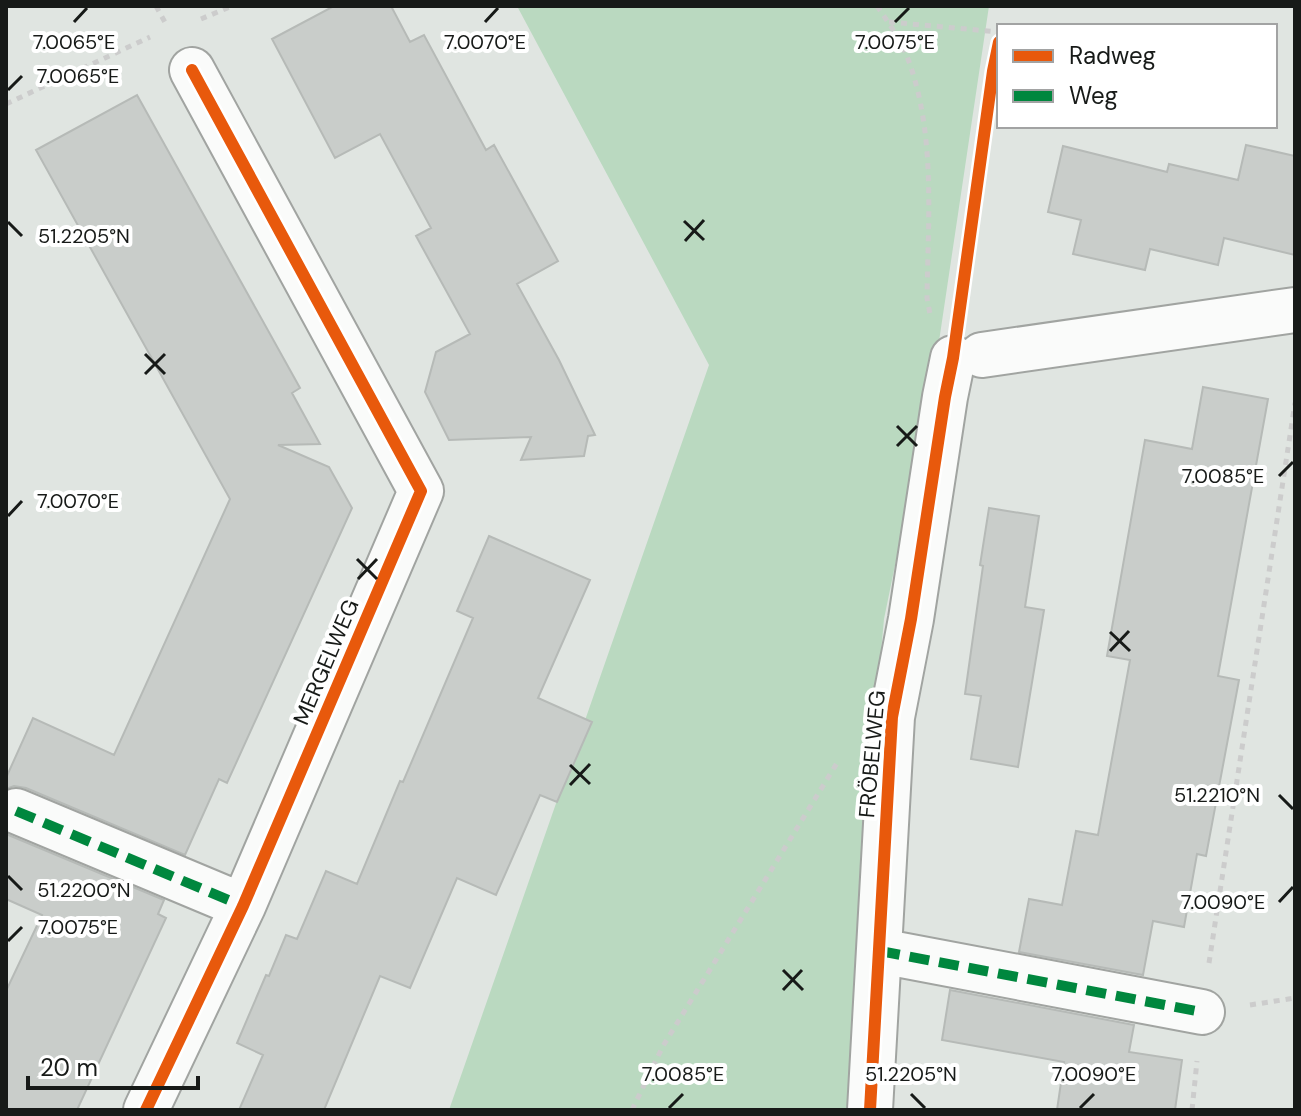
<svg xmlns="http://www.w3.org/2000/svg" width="1301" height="1116" viewBox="0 0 1301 1116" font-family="'DM Sans',sans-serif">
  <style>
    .green { fill: #bad9c0 }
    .building { fill: #c9cdca; stroke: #b6bab7; stroke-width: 2 }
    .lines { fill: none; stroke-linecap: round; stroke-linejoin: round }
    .minor-casing { stroke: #a1a4a1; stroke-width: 48 }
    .path { stroke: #ccc; stroke-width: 5; stroke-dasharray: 6 6; stroke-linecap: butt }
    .minor { stroke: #fafbfa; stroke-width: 44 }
    .quiet { stroke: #00873e; stroke-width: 10; stroke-dasharray: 20 10; stroke-linecap: butt }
    .cycleway-casing { stroke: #fff; stroke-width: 17 }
    .cycleway { stroke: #e8590c; stroke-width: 12 }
    .ticks { fill: none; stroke: #171a18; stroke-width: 3 }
    .labels { text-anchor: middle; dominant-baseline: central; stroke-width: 8; stroke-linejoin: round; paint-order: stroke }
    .street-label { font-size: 22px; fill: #171a18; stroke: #fff }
    .ticks-label { font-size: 20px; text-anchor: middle; fill: #171a18; stroke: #fff; stroke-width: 8; stroke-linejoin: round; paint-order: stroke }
  </style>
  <rect width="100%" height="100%" fill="#e0e5e1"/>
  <!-- green -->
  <path class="green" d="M517,6H989L934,375L884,619L869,782L854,1110H449L709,365Z"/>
  <!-- building -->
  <path class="building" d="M334,6H391L410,42L424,35L486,150L494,145L558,261L517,284L559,360L595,435L588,436L584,456L521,460L531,437L449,440L425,392L436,352L470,334L416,236L431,228L380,134L335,158L272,39Z
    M137,95L300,388L292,393L320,444L278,445L329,467L352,508L227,783L219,779L185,855L26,788L14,786L6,789V778L33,718L114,755L230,499L36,150Z
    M1246,145L1295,156V255L1224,238L1218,265L1150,249L1145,270L1073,254L1081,220L1048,212L1063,146L1167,172L1169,164L1238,180Z
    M1203,387L1268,399L1218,676L1239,680L1206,856L1197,854L1184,927L1153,921L1143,975L1019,952L1029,899L1062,905L1076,831L1098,835L1130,660L1107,656L1145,440L1192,449Z
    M989,508L1039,516L1025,607L1044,610L1018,767L971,759L981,696L965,694L983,566L980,565Z
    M489,536L590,580L538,698L592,722L557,802L540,795L496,895L457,878L410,988L380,976L324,1110H239L263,1055L237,1043L266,975L269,976L286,935L297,939L326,871L357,884L400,781L403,782L473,618L457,611Z
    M6,834L164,900L158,914L166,918L77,1110H6V991L42,915L6,899Z
    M950,990L1134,1025L1129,1052L1182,1060L1175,1110H1057L1064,1062L942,1040Z"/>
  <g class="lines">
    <defs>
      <path id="minor" d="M982,355L1295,310
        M16,811L243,906
        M880,951L1202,1012
        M146,1110L243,906L421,491L192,70
        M870,1110L892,717L911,619L945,397L953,358"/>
    </defs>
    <!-- minor casing -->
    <use href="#minor" class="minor-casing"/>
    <!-- path -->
    <path class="path" d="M156,6L167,26
      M877,6C888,22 901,40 908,59C936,134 928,220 927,298L930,314
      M201,19L232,6
      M889,22L999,32
      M6,104L150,37
      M1209,963L1295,403
      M1250,1005L1295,998
      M632,1110L663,1046L837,763
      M1192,1110L1197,1061"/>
    <!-- minor -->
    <use href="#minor" class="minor"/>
    <!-- quiet -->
    <path class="quiet" d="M16,811L243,906
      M880,951L1202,1012"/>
    <defs>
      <path id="cycleway" d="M146,1110L243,906L421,491L192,70
        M870,1110L892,717L911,619L945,397L953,358L993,71L999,42"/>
    </defs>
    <!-- cycleway casing -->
    <use href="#cycleway" class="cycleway-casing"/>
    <!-- cycleway -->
    <use href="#cycleway" class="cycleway"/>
  </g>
  <!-- ticks -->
  <path class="ticks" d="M74,22L87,8M485,22L498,8M895,22L909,8M8,90L22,76M684,221L704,240M8,222L22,236M685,241L704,220M145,354L165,374M145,374L165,354M897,426L917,446M897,446L917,426M1279,476L1293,462M8,516L22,501M357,559L377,579M358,579L377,559M1110,632L1130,651M1110,651L1129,631M570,765L590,784M570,785L590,764M1279,795L1293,809M8,876L22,890M1279,902L1293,887M8,941L22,927M783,970L803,990M783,990L802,970M911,1094L925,1108M669,1108L683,1094M1080,1108L1094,1094"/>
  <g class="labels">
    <!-- street labels -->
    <g class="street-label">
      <text transform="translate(326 662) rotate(-67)">MERGELWEG</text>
      <text transform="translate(872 754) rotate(-85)">FRÖBELWEG</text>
    </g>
  </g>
  <g class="ticks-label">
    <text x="74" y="49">7.0065°E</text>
    <text x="485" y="49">7.0070°E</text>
    <text x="895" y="49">7.0075°E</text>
    <text x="78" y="83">7.0065°E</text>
    <text x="84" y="243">51.2205°N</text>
    <text x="1223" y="483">7.0085°E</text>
    <text x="78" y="508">7.0070°E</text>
    <text x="1217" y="802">51.2210°N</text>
    <text x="84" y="897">51.2200°N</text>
    <text x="1223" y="909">7.0090°E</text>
    <text x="78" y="934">7.0075°E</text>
    <text x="683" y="1081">7.0085°E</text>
    <text x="1094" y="1081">7.0090°E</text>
    <text x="911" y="1081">51.2205°N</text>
  </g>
  <!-- border -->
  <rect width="1301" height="1116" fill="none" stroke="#171a18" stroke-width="16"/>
  <!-- legend -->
  <rect x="997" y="24" width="280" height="104" fill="#ffffff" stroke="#a2a3a3" stroke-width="2"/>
  <rect x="1013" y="50" width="40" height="12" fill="#e8590c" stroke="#a2a3a3" stroke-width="2"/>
  <text x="1069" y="64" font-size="24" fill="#171a18">Radweg</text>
  <rect x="1013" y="90" width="40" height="12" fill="#00873e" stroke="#a2a3a3" stroke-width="2"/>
  <text x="1069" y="104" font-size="24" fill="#171a18">Weg</text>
  <!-- scale -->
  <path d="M28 1076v12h170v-12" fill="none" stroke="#171a18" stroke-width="4"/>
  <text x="40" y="1076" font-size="24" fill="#171a18" stroke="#ffffff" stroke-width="6" paint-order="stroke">20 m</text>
</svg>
